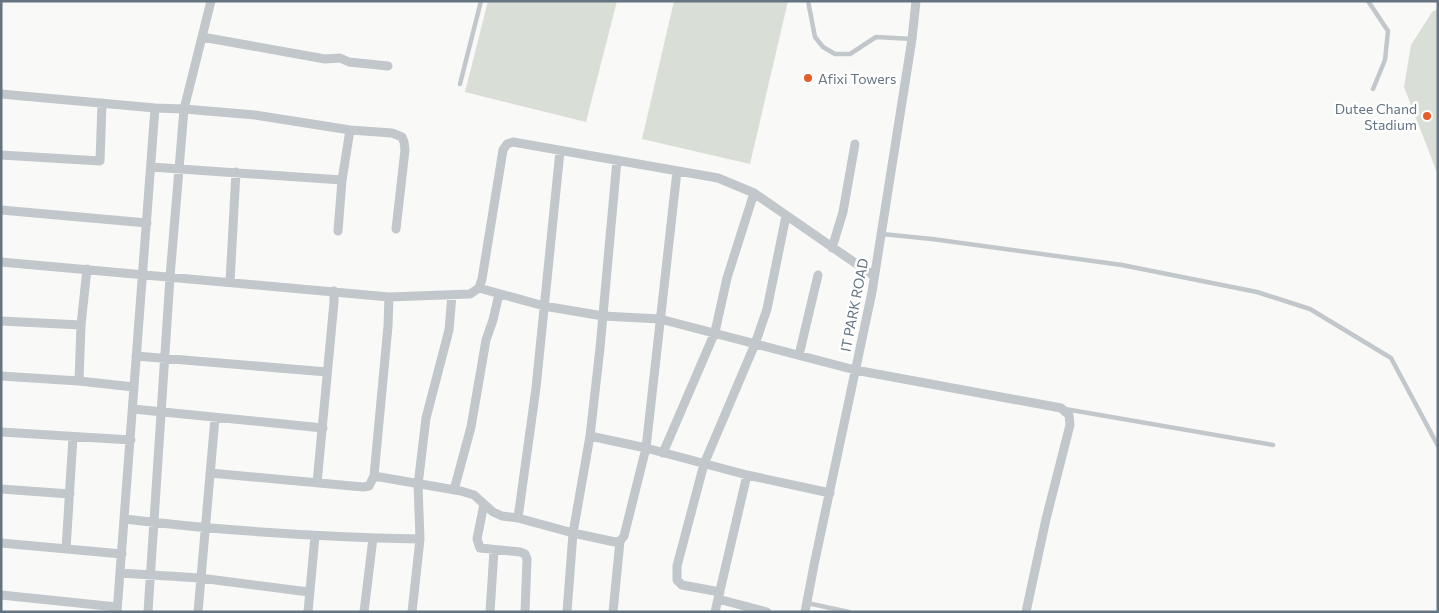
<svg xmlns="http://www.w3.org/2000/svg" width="1439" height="613" viewBox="0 0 1439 613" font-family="Commissioner,sans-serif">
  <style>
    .green { fill: #d9ded6 }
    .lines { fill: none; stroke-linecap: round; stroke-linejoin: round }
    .service { stroke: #c2c7cb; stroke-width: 4.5 }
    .minor { stroke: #c2c7cb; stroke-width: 9 }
    .poi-dot { fill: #e65b2a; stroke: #fff; stroke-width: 2 }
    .labels { text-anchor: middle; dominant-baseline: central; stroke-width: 5; stroke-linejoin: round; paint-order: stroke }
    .poi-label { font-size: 14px; fill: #647482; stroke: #fff; text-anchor: start }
    .street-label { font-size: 14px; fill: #647482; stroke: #fff }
  </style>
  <rect width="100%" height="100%" fill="#f9f9f7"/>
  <!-- green -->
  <path class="green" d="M488,1H617L586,122L465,92Z
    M674,1H788L750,164L642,139Z
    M1438,9V175L1404,87L1411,45L1432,12Z"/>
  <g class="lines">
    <!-- service -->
    <path class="service" d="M808,1L815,37L823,47L835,54H850L876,37L912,39
      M1368,1L1388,31L1385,60L1373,89
      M460,84L481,1
      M882,234L932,239L1122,265L1257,292L1310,309L1391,358L1438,446
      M1065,409L1273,445
      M807,603L849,612"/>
    <!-- minor -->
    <path class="minor" d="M202,37L325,59L340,58L349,62L388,66
      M1,94L155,108
      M1,155L100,161L102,103
      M151,167L342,180
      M1,210L147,223
      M338,231L342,180L350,130
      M832,248L843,212L855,144
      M1,262L389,297L470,294L479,288L482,279L503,150L507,144L513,142L718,178L754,193L874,276
      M230,282L236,172
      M479,288L544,306L603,316L660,319L855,370L1061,408L1069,415L1070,425L1046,519L1026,612
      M1,321L81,325
      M799,355L818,275
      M136,356L327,372
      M1,376L79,381L134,387
      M79,381L81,325L87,269
      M133,409L323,428
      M1,432L131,440
      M590,436L646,448L747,475L830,493
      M663,453L715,332L727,278L754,193
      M210,473L363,487L369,486L374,476L388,326L389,297
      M374,476L461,491L474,495L493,512L502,516L518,518L573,533L615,542L620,541L624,536L646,448L677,171
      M317,483L334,302V291
      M1,489L70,494
      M454,490L471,427L486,340L493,320L499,294
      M484,504L477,539L480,548L520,552L525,554L527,559L525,612
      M518,518L536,388L560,151
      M125,519C223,531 321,537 420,539
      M1,543L122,554
      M66,549L73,437
      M120,573L200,578L309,592
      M720,592L682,585L677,580V566L704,464L755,344L767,309L786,216
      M1,595L117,607
      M718,599L767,612
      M117,612L155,108L184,109L211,1
      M148,612L170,277L184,109L255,115L350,130L392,133L402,137L404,142L405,150L396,229
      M198,612L215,418
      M308,612L315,536
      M364,612L373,538
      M412,612L420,539L418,485L426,418L449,330L452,295
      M490,612L494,550
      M567,612L573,533L590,436L600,348L617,160
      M613,612L620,541
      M715,612L747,475
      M805,612L814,565L872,292L912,39L916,1"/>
  </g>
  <!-- markers -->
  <g class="poi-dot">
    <circle cx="808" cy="78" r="5"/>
    <circle cx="1427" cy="116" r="5"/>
  </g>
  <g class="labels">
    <!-- poi labels -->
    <g class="poi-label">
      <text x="818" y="78">Afixi Towers</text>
      <text x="1417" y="108" text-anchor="end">Dutee Chand<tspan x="1417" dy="16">Stadium</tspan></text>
    </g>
    <!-- street labels -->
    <g class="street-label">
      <text transform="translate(854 305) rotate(-79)">IT PARK ROAD</text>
    </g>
  </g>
  <!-- border -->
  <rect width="1439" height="613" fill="none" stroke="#647482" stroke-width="5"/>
</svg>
